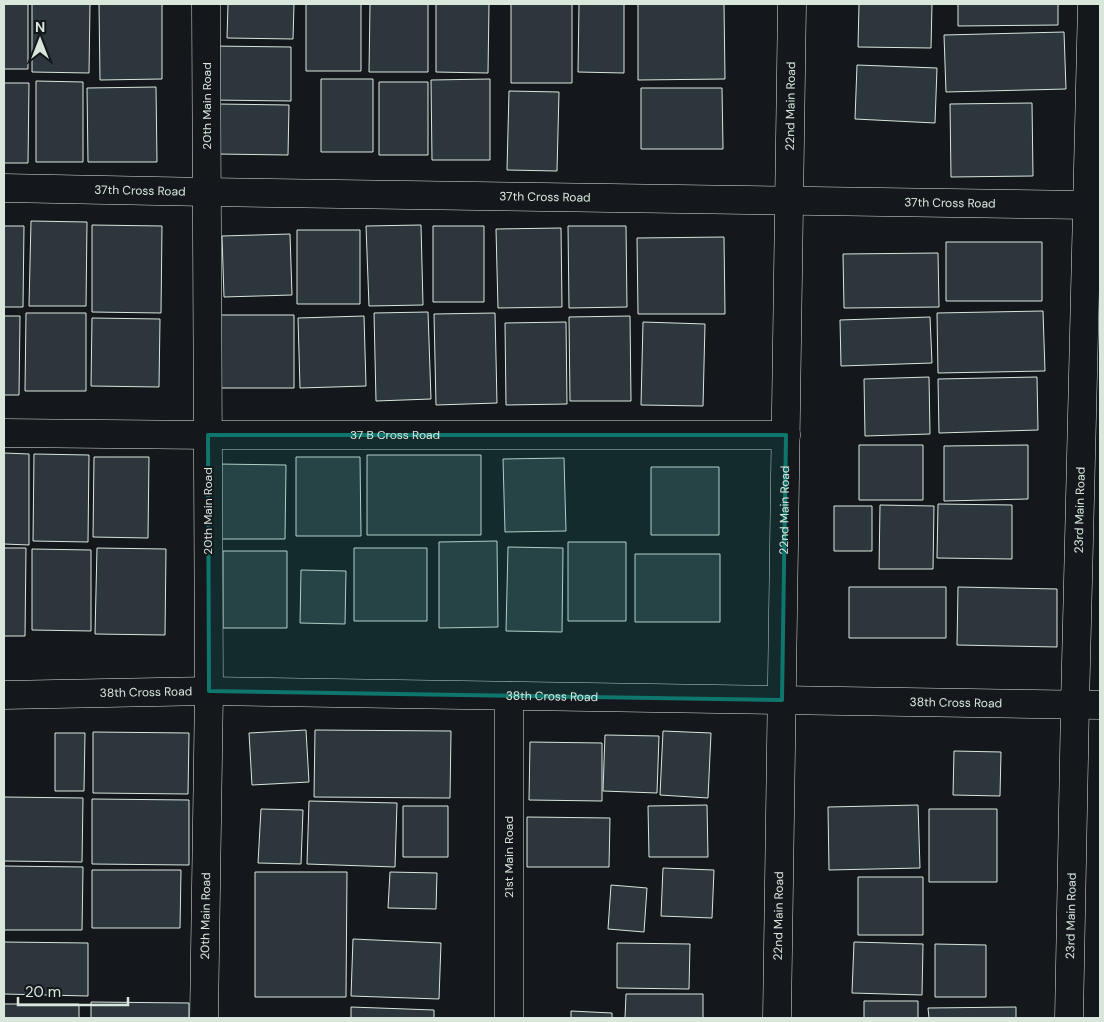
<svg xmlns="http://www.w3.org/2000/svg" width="1104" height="1022" viewBox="0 0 1104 1022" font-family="'DM Sans',sans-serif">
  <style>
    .building { fill: #2c363c; stroke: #d8e6dc }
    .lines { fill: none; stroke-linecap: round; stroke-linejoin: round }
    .street-casing { stroke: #d8e6dc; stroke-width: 29 }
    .secondary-casing { stroke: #d8e6dc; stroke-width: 29 }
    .street { stroke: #14181c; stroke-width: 28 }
    .secondary { stroke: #14181c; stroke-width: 28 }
    .marked { fill: #0f766e; fill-opacity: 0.2; stroke: #0f766e; stroke-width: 4; stroke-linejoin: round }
    .labels { text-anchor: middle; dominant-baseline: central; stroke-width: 4; stroke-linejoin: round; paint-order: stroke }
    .street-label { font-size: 12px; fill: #d8e6dc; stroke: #14181c }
  </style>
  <rect width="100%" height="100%" fill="#14181c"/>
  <!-- building -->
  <path class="building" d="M4,4H28V69H4Z
    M32,4H90L89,73L32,72Z
    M99,4H162V79L100,80Z
    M228,4H294L293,39L227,38Z
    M306,4H361V71H306Z
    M370,4H428V72H369Z
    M436,4H489L488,73L436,72Z
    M511,4H572V83H511Z
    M579,4H624V73L578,72Z
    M638,4H724L725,79L638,80Z
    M859,4H932L931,48L858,47Z
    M958,4H1058V25L958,26Z
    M1064,32L1066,89L946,92L944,35Z
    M212,46L291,47V101L210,100Z
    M857,65L937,68L935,123L855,119Z
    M321,79H373V152H321Z
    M490,79V160H432L431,80Z
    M36,81L83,82V162H36Z
    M379,82H428V155H379Z
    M4,83H29L28,163H4Z
    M156,87L157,162H88L87,88Z
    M641,88H722L723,149H641Z
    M509,91L559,92L557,171L507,170Z
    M1032,103L1033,176L951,177L950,104Z
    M218,104L289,105L288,155L217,154Z
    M31,221L87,222L86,306H29Z
    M92,225L162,226L161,313L92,312Z
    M421,225L423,305L369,306L366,226Z
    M4,226H24L23,307H4Z
    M433,226H484V302H433Z
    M568,226H626L627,307L569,308Z
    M561,228L562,307L498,308L496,229Z
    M297,230H360V304H297Z
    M290,234L292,295L224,297L222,236Z
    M724,237L725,314H638L637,238Z
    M946,242H1042V301H946Z
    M938,253L939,307L844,308L843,254Z
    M1043,311L1045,371L938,373L937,313Z
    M428,312L431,399L376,401L374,313Z
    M26,313H86V391H25Z
    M495,313L497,403L436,405L434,314Z
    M218,315H294V388H218Z
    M4,316H20L19,395H4Z
    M364,316L366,386L300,388L298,318Z
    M630,316L631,401H570L569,317Z
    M930,317L932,363L841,366L840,320Z
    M92,318L160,319L159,387L91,386Z
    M566,322L567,404L506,405L505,323Z
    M643,322L705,324L703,406L641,405Z
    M929,377L930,434L865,436L864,379Z
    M1037,377L1038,430L939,433L938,379Z
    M859,445H923V500H859Z
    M1028,445V499L944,501V446Z
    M4,453L29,454V545L4,544Z
    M34,454L89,455L88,542L33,541Z
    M367,455H481V535H367Z
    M94,457H149L148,538L93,537Z
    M296,457H360L361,536H296Z
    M564,458L566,531L505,532L503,459Z
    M218,464L286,465L285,539H218Z
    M651,467H719V535H651Z
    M938,504L1012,505V559L937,558Z
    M880,505L934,506L933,569H879Z
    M834,506H872V551H834Z
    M497,541L498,627L439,628V542Z
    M568,542H626V621H568Z
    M508,547L563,548L562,632L506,631Z
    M4,548H26L25,636H4Z
    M97,548L166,549L165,635L95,634Z
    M354,548H427V621H354Z
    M32,549L91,550V631L32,630Z
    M223,551H287V628H223Z
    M635,554H720V622H635Z
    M301,570L346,571L345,624L300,623Z
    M849,587H946V638H849Z
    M958,587L1057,589V647L957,645Z
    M306,730L309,782L252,785L249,733Z
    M315,730L451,731L450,798L314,797Z
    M663,731L711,733L708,798L660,795Z
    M93,732L189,733L188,794L93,793Z
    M55,733H85L84,791H55Z
    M605,735L659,736L657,793L603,791Z
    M530,742L602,743V801L529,800Z
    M954,751L1001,752L1000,796L953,795Z
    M4,797L83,798L82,862L4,861Z
    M92,799L189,800V865L92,864Z
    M309,801L397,803L395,867L307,864Z
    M707,805L708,857H649L648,806Z
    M918,805L920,868L829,870L828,807Z
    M403,806H448V857H403Z
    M261,809L303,810L301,864L258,863Z
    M929,809H997V882H929Z
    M527,817L610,818L609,867H527Z
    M4,866L83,867L82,930H4Z
    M663,868L714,870L712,918L661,916Z
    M92,870H181L180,928H92Z
    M255,872H347L346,997H255Z
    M390,872L437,873L436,909L388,908Z
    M858,877H923V935H858Z
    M611,885L647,888L644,932L608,929Z
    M353,939L441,943L439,999L351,996Z
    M4,942L88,943V996L4,994Z
    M854,942L923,944L922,995L852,993Z
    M617,943L690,944L689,989L617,988Z
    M935,944L986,945V997H935Z
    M626,994H703V1018H625Z
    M864,1001H918V1018H864Z
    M91,1002L189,1003V1018H91Z
    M4,1004H79V1018H4Z
    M351,1007L434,1010V1018H351Z
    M1016,1007V1018H929L928,1008Z
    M571,1011L612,1013V1018H571Z"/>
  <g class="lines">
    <defs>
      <g id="street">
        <path id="s1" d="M4,188L207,192L1087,205"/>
        <path id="s2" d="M4,433L208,435H786"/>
        <path d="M509,696V1018"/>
        <path id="s3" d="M204,1018L209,691L206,4"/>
        <path id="s4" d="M777,1018L792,4"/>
        <path id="s5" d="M1069,1018L1075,705L1092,4"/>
      </g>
      <g id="secondary">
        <path id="s6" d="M4,695L209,691L1100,705"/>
      </g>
    </defs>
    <!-- street casing -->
    <use href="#street" class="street-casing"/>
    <!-- secondary casing -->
    <use href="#secondary" class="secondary-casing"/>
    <!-- street -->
    <use href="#street" class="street"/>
    <!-- secondary -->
    <use href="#secondary" class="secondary"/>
  </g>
  <!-- marked area -->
  <path class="marked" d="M208,435H786L782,700L209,691Z"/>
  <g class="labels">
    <!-- street labels -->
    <g class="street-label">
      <text transform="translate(207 106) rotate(-90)">20th Main Road</text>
      <text stroke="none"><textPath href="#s4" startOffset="912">22nd Main Road</textPath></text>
      <text stroke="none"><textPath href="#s1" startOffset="136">37th Cross Road</textPath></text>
      <text stroke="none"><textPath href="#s1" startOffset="541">37th Cross Road</textPath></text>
      <text stroke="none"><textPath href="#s1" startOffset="946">37th Cross Road</textPath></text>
      <text stroke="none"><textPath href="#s2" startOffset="391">37 B Cross Road</textPath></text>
      <text transform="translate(208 511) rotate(-90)">20th Main Road</text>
      <text stroke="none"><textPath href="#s4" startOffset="508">22nd Main Road</textPath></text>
      <text stroke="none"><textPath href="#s5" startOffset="508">23rd Main Road</textPath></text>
      <text stroke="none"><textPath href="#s6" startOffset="142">38th Cross Road</textPath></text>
      <text stroke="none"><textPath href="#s6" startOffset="548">38th Cross Road</textPath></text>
      <text stroke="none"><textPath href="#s6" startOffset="952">38th Cross Road</textPath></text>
      <text transform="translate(509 857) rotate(-90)">21st Main Road</text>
      <text stroke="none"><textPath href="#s3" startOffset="102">20th Main Road</textPath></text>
      <text stroke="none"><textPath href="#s4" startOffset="102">22nd Main Road</textPath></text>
      <text stroke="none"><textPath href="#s5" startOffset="102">23rd Main Road</textPath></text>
    </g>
  </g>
  <!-- border -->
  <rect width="1104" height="1022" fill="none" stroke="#d8e6dc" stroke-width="10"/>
  <!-- north arrow -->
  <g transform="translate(40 40)" stroke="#14181c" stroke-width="4" paint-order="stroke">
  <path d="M0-4L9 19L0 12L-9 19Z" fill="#d8e6dc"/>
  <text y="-8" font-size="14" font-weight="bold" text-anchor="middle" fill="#d8e6dc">N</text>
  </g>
  <!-- scale -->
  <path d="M18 997v8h110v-8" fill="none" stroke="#d8e6dc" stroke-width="2.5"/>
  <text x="25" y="997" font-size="15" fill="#d8e6dc" stroke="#14181c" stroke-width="4" paint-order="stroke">20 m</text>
</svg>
